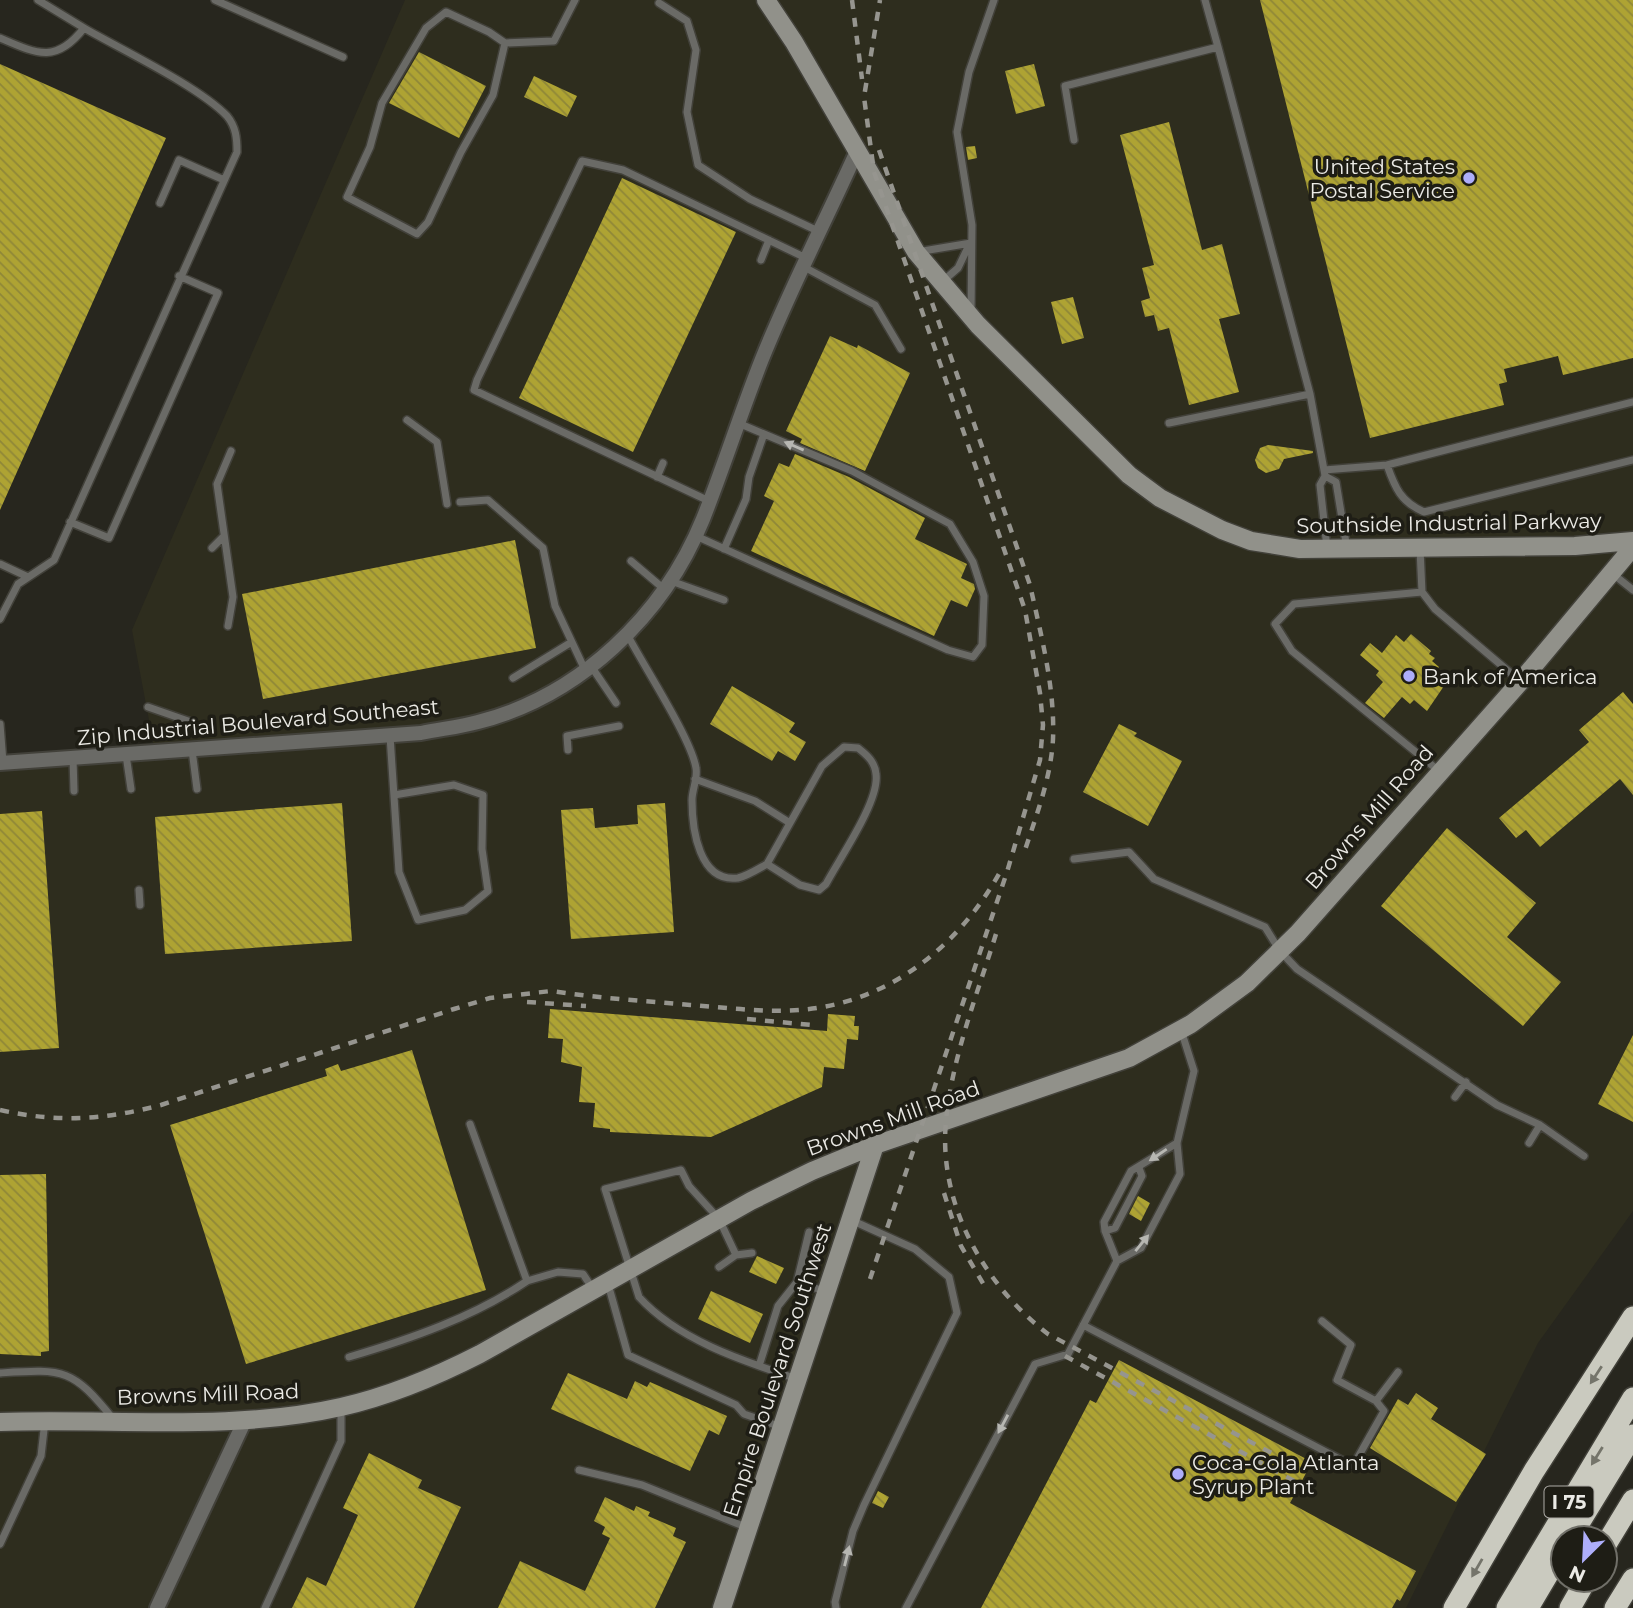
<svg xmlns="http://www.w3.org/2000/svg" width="1633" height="1608" viewBox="0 0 1633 1608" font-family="Montserrat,sans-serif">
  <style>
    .built { fill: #2e2d1e }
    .building { fill: url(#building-back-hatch) }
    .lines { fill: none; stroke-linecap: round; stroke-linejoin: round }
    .lane-casing { stroke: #42413a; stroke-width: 10 }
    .street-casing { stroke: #42413a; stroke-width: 18 }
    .secondary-casing { stroke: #42413a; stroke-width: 21 }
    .highway-casing { stroke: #42413a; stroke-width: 24 }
    .lane { stroke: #6a6a66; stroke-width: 7 }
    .street { stroke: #6a6a66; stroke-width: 14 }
    .secondary { stroke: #91918a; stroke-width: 18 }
    .highway { stroke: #cacabf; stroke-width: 21 }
    .rail { stroke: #96958f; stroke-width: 4.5; stroke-dasharray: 9 9; stroke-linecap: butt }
    .oneway { fill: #b7b7b2 }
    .oneway2 { fill: #74746a }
    .poi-dot { fill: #aeaefa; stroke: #1e1d15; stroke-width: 2.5 }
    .labels { text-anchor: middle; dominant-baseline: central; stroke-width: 7; stroke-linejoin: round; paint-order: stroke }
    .shield { fill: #1e1d15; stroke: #aeaca7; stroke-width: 2 }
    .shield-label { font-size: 19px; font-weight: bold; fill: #ebeae5 }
    .poi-label { font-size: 21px; fill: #ebeae5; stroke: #1e1d15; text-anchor: start }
    .street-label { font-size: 21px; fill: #ebeae5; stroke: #1e1d15 }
  </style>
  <defs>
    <pattern id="building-back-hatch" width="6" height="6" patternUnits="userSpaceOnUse" patternTransform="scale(1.75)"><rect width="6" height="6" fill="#aea333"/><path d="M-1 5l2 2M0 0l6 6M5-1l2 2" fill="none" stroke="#8f8738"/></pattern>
  </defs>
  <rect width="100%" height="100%" fill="#27261e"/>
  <!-- built -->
  <path class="built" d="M405,0H1633V1211L1538,1343L1406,1608H0V769L155,752L132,630Z"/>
  <!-- building -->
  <path class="building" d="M1260,0H1633V358L1563,375L1558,356L1504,369L1507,382L1499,384L1504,405L1370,438Z
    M419,52L486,86L459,138L389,103Z
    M0,64L166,138L0,510Z
    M1034,64L1045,106L1016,114L1005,71Z
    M534,76L577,96L567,117L524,97Z
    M1169,122L1202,250L1222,244L1240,314L1219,319L1239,392L1189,405L1169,328L1158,331L1154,315L1145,317L1141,301L1150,298L1142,268L1154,265L1120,135Z
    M975,146L977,158L968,160L966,147Z
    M622,178L736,232L633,452L519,398Z
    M1073,297L1084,338L1062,344L1051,302Z
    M830,336L857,348L858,345L910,373L865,471L800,443L802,439L786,431Z
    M1268,445L1313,451V453L1284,459L1279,469L1266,473L1258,468L1255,460L1260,448Z
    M795,454L849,477L925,518L915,539L967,564L961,578L974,584L975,589L967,607L951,600L934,636L751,551L774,501L764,496L779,463L789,467Z
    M515,540L536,648L263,699L242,594Z
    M1411,634L1431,651L1429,654L1435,658L1432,661L1439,667L1436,670L1446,683L1427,711L1414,700L1410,704L1402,697L1384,718L1365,703L1383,682L1376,675L1379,671L1360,655L1370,643L1382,653L1396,635L1404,642Z
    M732,686L795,723L789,732L806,742L795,761L778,751L772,761L710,724Z
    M1623,692L1633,704V795L1620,779L1540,847L1526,830L1516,838L1499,818L1589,742L1579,730Z
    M1119,724L1137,733L1134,736L1182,761L1148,826L1083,792Z
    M342,803L352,941L165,954L155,817Z
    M665,803L674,932L571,939L561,810L593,808L595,828L638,824L637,805Z
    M42,811L59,1048L0,1052V814Z
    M1447,828L1536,903L1507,937L1561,982L1523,1026L1381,906Z
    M550,1009L827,1031L828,1014L855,1016L854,1026H859L858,1040L847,1039L844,1069L824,1067L822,1087L711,1137L610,1132V1129L593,1127L595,1103L579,1102L582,1067L561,1062L563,1039L548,1038Z
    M1633,1035V1122L1598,1104Z
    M412,1050L486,1290L246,1364L170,1125L327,1076L325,1069L338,1064L341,1071Z
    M46,1174L49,1351L41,1352V1356L0,1354V1175Z
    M1138,1196L1150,1203L1141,1221L1129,1214Z
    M757,1256L784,1268L776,1284L749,1272Z
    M711,1291L763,1314L750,1343L698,1319Z
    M1119,1360L1312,1462L1290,1503L1416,1571L1400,1601L1397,1599L1392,1608H981L1090,1400L1096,1403Z
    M568,1373L627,1399L635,1381L647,1387L650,1382L727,1416L719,1435L709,1430L690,1471L551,1409Z
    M1416,1393L1438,1408L1431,1419L1486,1454L1456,1502L1370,1448L1398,1399L1408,1405Z
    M369,1453L422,1480L418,1488L461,1507L414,1608H292L307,1577L326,1586L358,1515L343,1508Z
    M878,1491L889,1497L883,1508L872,1503Z
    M605,1497L634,1511L636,1506L650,1512L648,1516L676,1528L673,1536L686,1542L655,1608H498L520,1561L585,1591L610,1538L602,1534L605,1527L594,1521Z"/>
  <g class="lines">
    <defs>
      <path id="lane" d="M38,0L84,28
        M215,0L343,57
        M659,3L687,21L696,50L687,112L698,165L750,199L820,232
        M0,38C37,54 56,64 84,28C122,50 198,86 227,116C236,127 237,138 237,152L54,560L18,584L0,619
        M505,43L489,32L446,12L426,28L382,103L370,147L347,197L417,234L428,222L461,152L493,95L505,43L554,41L575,0
        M1218,47L1310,394L1324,470L1387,465L1633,402
        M1074,140L1065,86L1218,47L1205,0
        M160,203L179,160L224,180
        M917,252L971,243
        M761,260L769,240
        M804,267L875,305L901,349
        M943,281L958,268L970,243
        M971,313L972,225L957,132L969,72L994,0
        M407,420L437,442L447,504
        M1169,423L1310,394
        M1387,465C1395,488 1401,502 1424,512L1633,460
        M1324,470L1325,476L1320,485L1327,548
        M1325,476L1336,482L1347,549
        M657,477L663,463
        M709,501L474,390L477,380L582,161L623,170L808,259
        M460,502L488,500L543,548L555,606L585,670
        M70,522L109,538L218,293L179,276
        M696,536L948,650L973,657L982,645L984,596L973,562L950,524L852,471L738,423
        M212,548L224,536
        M724,549L746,499L749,477L764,434
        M1420,549L1422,592
        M631,561L664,589
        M0,564L28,577
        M1613,574L1633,590
        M671,581L724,600
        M228,626L233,597L217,484L231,451
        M627,634C643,665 691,738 696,768C698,778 692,790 692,800C692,829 699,883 738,878C747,876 758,869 767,864L800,885L819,890L826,884C839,859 880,801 876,774C875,762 867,755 858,748L844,747L822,766L767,864
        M591,666L616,703
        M513,678L570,643
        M148,707L191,722
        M0,724L3,762
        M390,736L399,872L418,920L465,910L488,891L482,849L483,795L454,785L394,795
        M192,750L197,789
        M568,750L567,736L619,726
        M126,755L131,789
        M73,758L74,791
        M1439,771L1292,651L1275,624L1294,604L1422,592L1435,609L1520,681
        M695,779L755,801L790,823
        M1074,859L1129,852L1154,879L1265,927L1280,951L1297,969L1497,1105L1540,1125L1584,1156
        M139,890L140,905
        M1455,1097L1466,1082
        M470,1124L527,1281L558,1272L583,1274L593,1289
        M1529,1143L1540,1125
        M1139,1168L1142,1176L1115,1228L1105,1231L1117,1261L1141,1248L1180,1174L1177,1143L1194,1071L1181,1030
        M1105,1231L1104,1222L1131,1171L1177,1143
        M809,1232L797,1282L827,1292
        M736,1255L752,1253
        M719,1267L736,1255L719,1219L689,1186L681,1170L605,1189L639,1297C678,1340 743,1361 797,1379
        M608,1284L628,1355L736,1405L744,1414L781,1427
        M1322,1321L1351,1345L1337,1380L1376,1401L1398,1372
        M1083,1325L1353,1466L1384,1411L1376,1401
        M349,1357C410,1339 474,1317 527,1281
        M759,1366L778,1306L797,1282
        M0,1373C65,1369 72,1368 114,1420
        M579,1470L642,1485L748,1528
        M0,1544L41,1456L45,1421
        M265,1608L341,1441V1408
        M836,1608L835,1602L853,1531L864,1505L957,1313L949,1277L915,1249L851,1220
        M906,1608L1035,1364L1068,1354L1117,1261"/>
      <path id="street" d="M0,763L421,733C440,729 460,727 478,722C580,696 664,615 703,519C724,466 741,412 762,359C790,289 826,220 857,151
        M157,1608L245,1420"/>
      <path id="secondary" d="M766,0L794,42L916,252L978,325L1129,475L1160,498L1222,530L1251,541L1300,549L1575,546L1633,541
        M0,1422C112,1418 231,1432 341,1407C390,1396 435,1377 480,1354L751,1201L812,1171L875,1145L1129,1058L1191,1024L1247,983L1298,933L1521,681L1633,547
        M722,1608L875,1145"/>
      <path id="highway" d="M1570,1538L1633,1435
        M1605,1546L1633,1500
        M1454,1608L1534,1471L1633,1317
        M1507,1608L1633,1398
        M1528,1608L1563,1549
        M1570,1608L1586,1580
        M1615,1608L1633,1579"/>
    </defs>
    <!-- lane casing -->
    <use href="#lane" class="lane-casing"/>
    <!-- street casing -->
    <use href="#street" class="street-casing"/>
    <!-- secondary casing -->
    <use href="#secondary" class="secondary-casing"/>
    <!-- highway casing -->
    <use href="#highway" class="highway-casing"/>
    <!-- lane -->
    <use href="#lane" class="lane"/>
    <!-- street -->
    <use href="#street" class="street"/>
    <!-- secondary -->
    <use href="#secondary" class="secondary"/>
    <!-- highway -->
    <use href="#highway" class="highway"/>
    <!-- rail -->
    <path class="rail" d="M852,0L862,79
      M879,150L1030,585C1041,635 1055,687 1053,739C1051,778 1036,816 1024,853
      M996,934C977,995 952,1057 946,1121C938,1204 984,1285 1048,1334L1294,1465
      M527,1002L586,1006
      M747,1019L812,1025
      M0,1110C59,1123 104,1120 161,1105L454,1009L490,998L551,991C597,998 644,1001 690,1005C734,1008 779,1015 823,1007C901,993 963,939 1000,872
      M944,1193L961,1246L984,1285
      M870,1279L1007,872L1040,760L1043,725L1040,693L1025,610L874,172L864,97L880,0
      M1065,1356L1298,1483"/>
  </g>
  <!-- one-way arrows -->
  <defs><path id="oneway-solid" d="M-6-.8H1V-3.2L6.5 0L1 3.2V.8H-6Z" transform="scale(1.75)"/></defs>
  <g class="oneway">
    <use href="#oneway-solid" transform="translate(794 446) rotate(-157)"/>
    <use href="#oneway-solid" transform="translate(1158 1155) rotate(146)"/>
    <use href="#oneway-solid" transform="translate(1142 1243) rotate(-51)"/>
    <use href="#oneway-solid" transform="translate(1003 1424) rotate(118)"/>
    <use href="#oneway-solid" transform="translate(847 1556) rotate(-76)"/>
  </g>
  <g class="oneway2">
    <use href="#oneway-solid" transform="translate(1596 1375) rotate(123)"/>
    <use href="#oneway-solid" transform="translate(1597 1456) rotate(122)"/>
    <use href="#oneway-solid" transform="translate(1477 1568) rotate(120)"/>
  </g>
  <!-- markers -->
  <g class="poi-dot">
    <circle cx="1469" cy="178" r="7"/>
    <circle cx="1409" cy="676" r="7"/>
    <circle cx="1178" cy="1474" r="7"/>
  </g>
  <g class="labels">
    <!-- shield labels -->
    <rect class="shield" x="1544.5" y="1486.5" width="49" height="31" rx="5"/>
    <g class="shield-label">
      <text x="1569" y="1502">I 75</text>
    </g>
    <!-- poi labels -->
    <g class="poi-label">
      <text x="1455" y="166" text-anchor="end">United States<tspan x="1455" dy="24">Postal Service</tspan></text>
      <text x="1423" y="676">Bank of America</text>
      <text x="1192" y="1462">Coca-Cola Atlanta<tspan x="1192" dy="24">Syrup Plant</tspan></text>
    </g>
    <!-- street labels -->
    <g class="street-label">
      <text transform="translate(1449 523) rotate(-1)">Southside Industrial Parkway</text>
      <text transform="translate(258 722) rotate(-5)">Zip Industrial Boulevard Southeast</text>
      <text transform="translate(1369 817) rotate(-49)">Browns Mill Road</text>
      <text transform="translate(893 1118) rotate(-20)">Browns Mill Road</text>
      <text transform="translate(777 1370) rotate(-72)">Empire Boulevard Southwest</text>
      <text transform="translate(208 1394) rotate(-2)">Browns Mill Road</text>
    </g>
  </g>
  <!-- north arrow -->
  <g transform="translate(1584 1559) rotate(204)"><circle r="33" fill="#1e1d15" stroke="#706f68" stroke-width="2"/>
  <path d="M0-5L12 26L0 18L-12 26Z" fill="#aeaefa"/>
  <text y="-10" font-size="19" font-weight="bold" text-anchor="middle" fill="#ebeae5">N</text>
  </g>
</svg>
